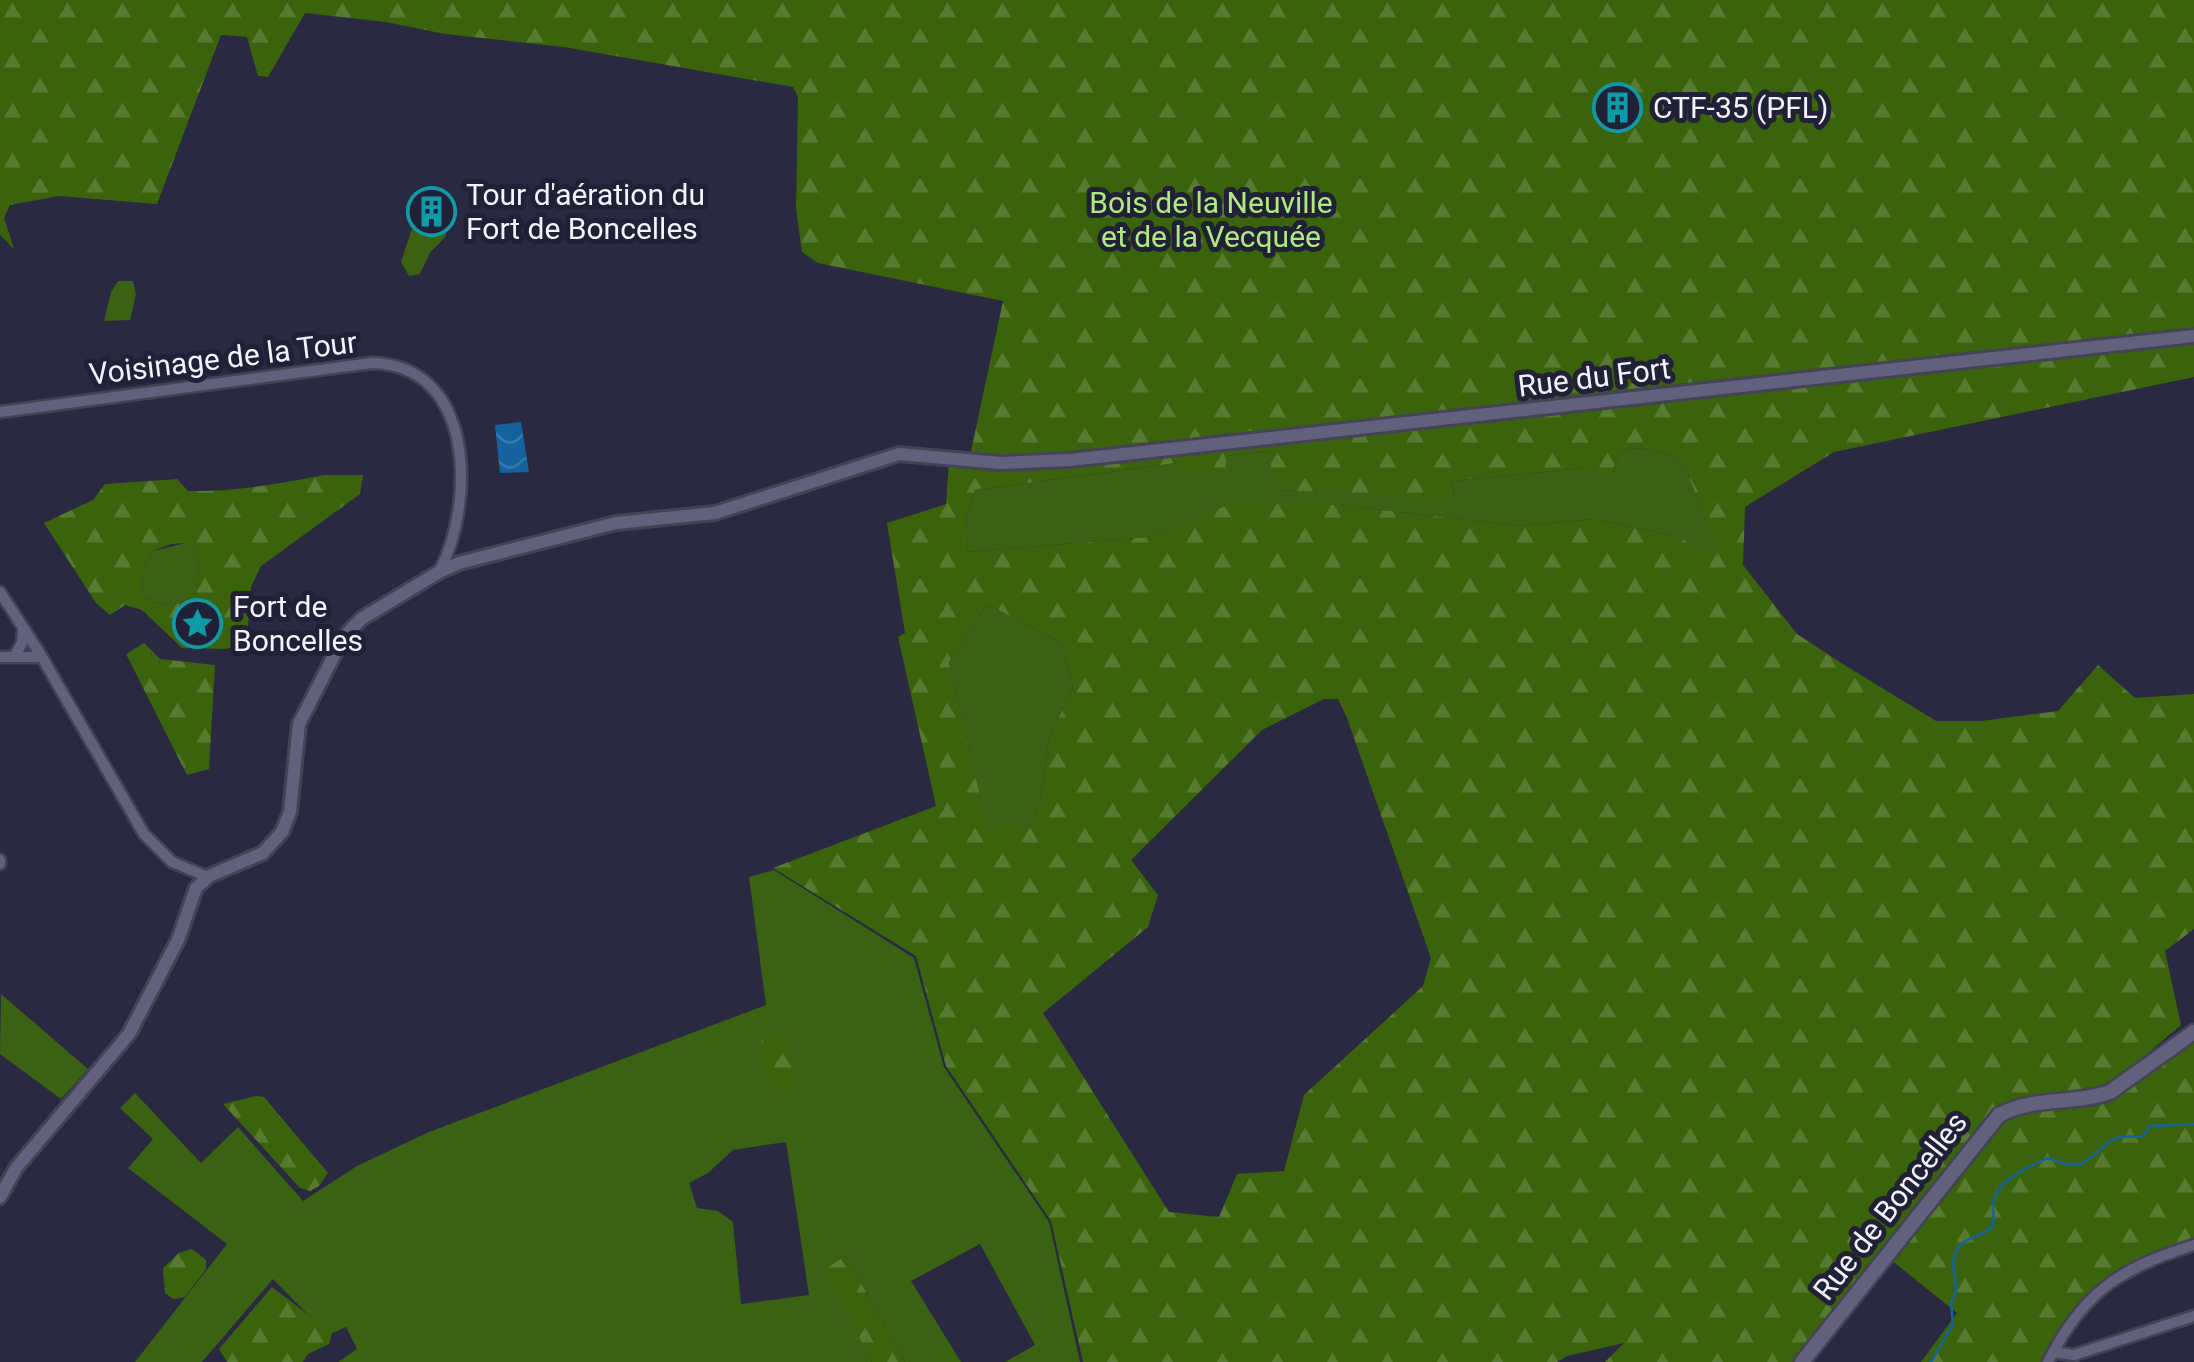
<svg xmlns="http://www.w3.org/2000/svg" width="2194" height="1362" viewBox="0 0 2194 1362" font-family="Roboto,sans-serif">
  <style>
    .green { fill: #3b6112; fill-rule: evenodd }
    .forest { fill: url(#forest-firs); fill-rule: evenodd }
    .water { fill: url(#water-waves) }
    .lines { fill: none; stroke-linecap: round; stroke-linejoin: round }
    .stream { stroke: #14629e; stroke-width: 2.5 }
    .minor-casing { stroke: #434356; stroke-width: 15 }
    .tertiary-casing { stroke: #434356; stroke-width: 18 }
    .secondary-casing { stroke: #434356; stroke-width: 19 }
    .minor { stroke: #61617d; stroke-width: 10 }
    .tertiary { stroke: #61617d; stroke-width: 12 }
    .secondary { stroke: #61617d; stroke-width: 14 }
    .labels { text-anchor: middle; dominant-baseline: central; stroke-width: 10; stroke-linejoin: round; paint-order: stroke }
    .poi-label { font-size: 30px; fill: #f2f3fd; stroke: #202037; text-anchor: start }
    .park-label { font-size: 30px; fill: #b0ea7f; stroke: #202037 }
    .street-label { font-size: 30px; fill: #f2f3fd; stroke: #202037 }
  </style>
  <defs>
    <pattern id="forest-firs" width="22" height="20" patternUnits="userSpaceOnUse" patternTransform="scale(2.5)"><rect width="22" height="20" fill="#3b630c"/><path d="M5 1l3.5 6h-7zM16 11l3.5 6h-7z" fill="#587a30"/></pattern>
    <pattern id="water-waves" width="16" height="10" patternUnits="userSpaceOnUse" patternTransform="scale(2.5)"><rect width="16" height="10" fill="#14629e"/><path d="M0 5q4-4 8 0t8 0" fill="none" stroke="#3779ac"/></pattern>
  </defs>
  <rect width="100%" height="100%" fill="#292941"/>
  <!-- green -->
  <path class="green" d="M424,201L446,213V236L430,253L420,274L409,276L401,262L419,207Z
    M118,281H133L136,294L130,320L104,321L111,292Z
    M1643,448L1667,454L1684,463L1719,558L1675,536L1594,519L1520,526L1330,504H1231L1148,537L968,552L966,516L975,490L1177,463L1198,470L1226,456L1270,451L1275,490L1454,496L1452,481L1584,468L1612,472L1620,450Z
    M186,543L196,548L199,564L197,591C181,607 161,610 142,595L143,571L152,551Z
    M987,604L1062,643L1073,688L1049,737L1040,804L1030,826L988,830L949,662Z
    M774,870L914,958L944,1067L1049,1222L1080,1362H1005L1035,1345L980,1244L911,1281L961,1362H905L846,1256L825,1270L872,1362H338L357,1349L346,1327L328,1335L273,1279L202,1362H135L227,1244L128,1168L153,1139L120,1108L135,1093L201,1163L238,1127L303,1201L357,1166L429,1132L766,1005L749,877ZM786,1142L809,1295L741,1304L733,1222L718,1211L697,1208L689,1183L708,1173L733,1150Z
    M1,994L88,1069L61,1099L0,1054Z"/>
  <!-- forest -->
  <path class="forest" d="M0,0H2194V330L1023,459L970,456L1003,301L818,263L802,252L796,209L798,97L793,87L564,47L445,34L386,22L305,13L268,77L258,76L247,37L221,35L157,204L59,196L10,205L4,218L14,249L0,235Z
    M2194,341V377L1834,452L1745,507L1743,565L1797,634L1846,666L1936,721H1981L2058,711L2098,665L2135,698L2194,694V929L2165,951L2181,1025L2113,1083L2086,1091L2014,1101L1996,1110L1975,1132L1793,1362H1605L1624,1343L1567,1356L1557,1362H1083L1051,1221L946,1066L916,956L773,868L936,806L898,637L905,633L887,523L946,504L949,461L1001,467ZM1643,448L1667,454L1684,463L1718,556L1675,536L1594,519L1520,526L1330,504H1230L1148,537L968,552L966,516L975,490L1176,463L1187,478L1198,470L1206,477L1217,470L1226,471V456L1269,451L1274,490L1454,497L1452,481L1584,468L1599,475L1612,472L1620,450ZM987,604L1062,643L1073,688L1049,737L1040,804L1030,826L988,829L949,662ZM1324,699H1338L1347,718L1431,958L1423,986L1304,1095L1284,1171L1237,1174L1219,1217L1169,1212L1043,1013L1148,927L1158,895L1131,860L1262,730Z
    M324,475H363L360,494L261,566L251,587L248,626L238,646L225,649L182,648L142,610L125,605L110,615L96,603L44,523L93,500L105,484L177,479L188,491C234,492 278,484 324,475ZM186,543L196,548L199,564L197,591C181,607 160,610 142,595L143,571L152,551L171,544Z
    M144,643L160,659L215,665L209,769L187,775L126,654Z
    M781,1030L786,1032L795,1082L773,1091L760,1051L762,1038Z
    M2194,1038V1239C2117,1263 2078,1287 2042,1362H1921L1957,1313L1890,1259L2006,1116L2037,1107L2069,1109L2096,1106L2118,1095Z
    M256,1096L264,1097L328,1173L319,1186L310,1191L300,1188L223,1104Z
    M192,1249L206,1260V1269L185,1297L173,1299L165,1293L163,1268L179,1253Z
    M846,1256L905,1362H872L824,1269Z
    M272,1287L332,1333L329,1344L308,1354L303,1362H227L219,1349Z"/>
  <!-- water -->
  <path class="water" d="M521,422L529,472L500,473L495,425Z"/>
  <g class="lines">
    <!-- stream -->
    <path class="stream" d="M1931,1362L1953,1324L1951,1302C1964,1284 1945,1267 1958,1248C1966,1236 1982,1237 1992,1227C1996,1218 1992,1212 1993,1203C1998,1178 2029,1167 2048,1158L2065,1164H2082C2110,1146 2103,1134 2142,1137L2150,1126L2194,1124"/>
    <defs>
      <path id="minor" d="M0,412L372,363C476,365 475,505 439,572
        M0,592L39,652L144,834L172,862L208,877
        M0,657H40
        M14,657L22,643L23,630
        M0,860V864
        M2053,1352L2074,1355L2194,1316
        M2048,1362C2083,1292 2120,1268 2194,1245"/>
      <path id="tertiary" d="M0,1197L16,1168L129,1034L178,940L196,888L209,876L263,853L282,832L290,812L299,724L343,638L361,619L439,572L459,563L616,523L715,513L899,454L1000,463L1070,460L2194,336"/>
      <path id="secondary" d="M1802,1362L1999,1115C2034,1096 2073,1105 2110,1092L2194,1032"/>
    </defs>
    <!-- minor casing -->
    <use href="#minor" class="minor-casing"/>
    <!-- tertiary casing -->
    <use href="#tertiary" class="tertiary-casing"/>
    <!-- secondary casing -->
    <use href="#secondary" class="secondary-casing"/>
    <!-- minor -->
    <use href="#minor" class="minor"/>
    <!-- tertiary -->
    <use href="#tertiary" class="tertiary"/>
    <!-- secondary -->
    <use href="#secondary" class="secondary"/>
  </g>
  <!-- icons -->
  <defs>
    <symbol id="building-ring" viewBox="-11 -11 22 22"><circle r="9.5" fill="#202037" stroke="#0f9aa8" stroke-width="1.5"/><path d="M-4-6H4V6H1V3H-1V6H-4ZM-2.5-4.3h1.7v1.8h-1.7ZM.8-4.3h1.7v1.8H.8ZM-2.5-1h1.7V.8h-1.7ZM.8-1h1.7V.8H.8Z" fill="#0f9aa8"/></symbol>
    <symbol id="sight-ring" viewBox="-11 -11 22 22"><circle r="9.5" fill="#202037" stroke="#0f9aa8" stroke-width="1.5"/><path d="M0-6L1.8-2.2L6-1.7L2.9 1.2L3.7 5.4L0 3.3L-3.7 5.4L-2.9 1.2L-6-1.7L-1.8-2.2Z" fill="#0f9aa8"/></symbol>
  </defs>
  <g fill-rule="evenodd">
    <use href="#building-ring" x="1590" y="80" width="55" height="55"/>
    <use href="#building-ring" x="404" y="184" width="55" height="55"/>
    <use href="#sight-ring" x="170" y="596" width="55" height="55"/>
  </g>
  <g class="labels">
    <!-- poi labels -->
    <g class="poi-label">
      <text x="1653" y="107">CTF-35 (PFL)</text>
      <text x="466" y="194">Tour d'aération du<tspan x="466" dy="34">Fort de Boncelles</tspan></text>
      <text x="233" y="606">Fort de<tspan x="233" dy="34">Boncelles</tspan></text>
    </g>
    <!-- park labels -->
    <g class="park-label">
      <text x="1211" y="202">Bois de la Neuville<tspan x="1211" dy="34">et de la Vecquée</tspan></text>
    </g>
    <!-- street labels -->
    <g class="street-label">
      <text transform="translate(223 358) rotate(-7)">Voisinage de la Tour</text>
      <text transform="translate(1594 377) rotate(-7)">Rue du Fort</text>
      <text transform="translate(1890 1206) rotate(-52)">Rue de Boncelles</text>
    </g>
  </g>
</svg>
